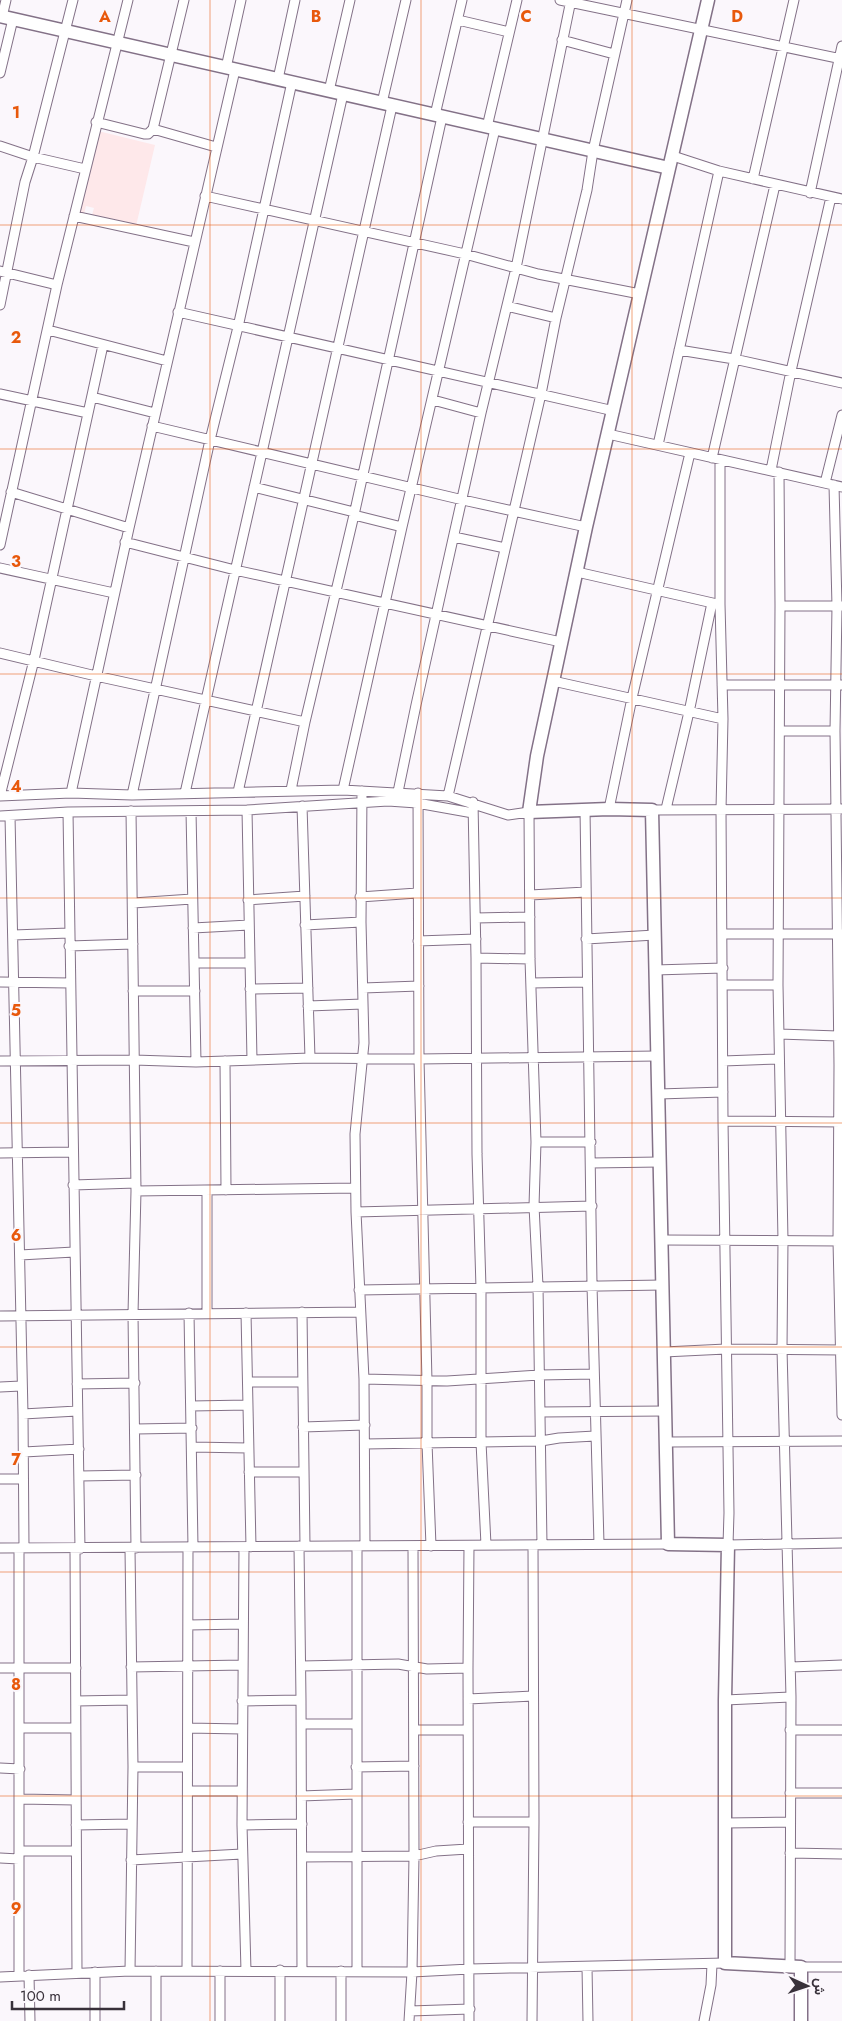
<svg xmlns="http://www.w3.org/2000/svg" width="842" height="2021" viewBox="0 0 842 2021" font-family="Jost,Vazirmatn,sans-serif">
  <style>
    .education { fill: #fee8ea }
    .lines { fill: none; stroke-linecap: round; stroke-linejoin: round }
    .street-casing { stroke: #837187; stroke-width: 11 }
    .secondary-casing { stroke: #837187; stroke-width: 15 }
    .street { stroke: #fff; stroke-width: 9 }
    .secondary { stroke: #fff; stroke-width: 12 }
    .grid { fill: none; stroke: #e8590c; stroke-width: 1; stroke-opacity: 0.55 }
    .grid-label { font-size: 16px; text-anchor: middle; font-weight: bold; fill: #e8590c; stroke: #fbf7fc; stroke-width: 4; stroke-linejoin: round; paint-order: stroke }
  </style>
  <rect width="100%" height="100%" fill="#fbf7fc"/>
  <!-- education -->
  <path class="education" d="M98,131L155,145L136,226L92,215L94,208L86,206L84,214L79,213Z"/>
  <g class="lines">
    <defs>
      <path id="street" d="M560,0L842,59
        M2,17L6,0
        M458,20L509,32
        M562,40L614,54
        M226,68L241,0
        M0,73L13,19
        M278,79L295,0
        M329,91L350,0
        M382,103L406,0
        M435,115L462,0
        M96,122L144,134H148L153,129L184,0
        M487,127L517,0
        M153,129L216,147
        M0,146L33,157L85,169
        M673,156L719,171L842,199
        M753,179L794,0
        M810,193L842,46
        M205,196L465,254L538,274L640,294
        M74,216L194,242
        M0,271L57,285
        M0,305L25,182L33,157L73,0
        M507,306L556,318
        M178,312L614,411
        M48,330L167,361
        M679,350L734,359L842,383
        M0,394L88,413
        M92,397L155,413
        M433,400L481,413
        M152,426L463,500L586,527
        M608,434L842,487
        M658,445L719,171
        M712,458L775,185
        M720,460V604L723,719L721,810L723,1121L729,1513L728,1545L842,1543
        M771,470L791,371L831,197
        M779,472L780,606L778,985L783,1240L782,1349L791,1697L790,1966
        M825,483L842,415
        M834,485L837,606L835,731L839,1065L838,1241L842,1415
        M254,487L354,512
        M11,492L129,528
        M354,515L402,527
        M454,537L505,548
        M125,542L235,570L561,642
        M0,545L57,285L128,0
        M0,568L114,593
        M577,572L717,604
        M780,606H842
        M0,653L96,676L305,722
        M553,681L723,719
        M722,685H842
        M780,731H835
        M291,790L305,722L354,515L442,117
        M343,790L402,527L495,129
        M362,791L361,922L364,1043L355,1134L356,1212L364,1379L365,1546
        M238,792L392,106
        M398,792L416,705L481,413L516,268L571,0
        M71,793L129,528L235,70
        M185,793L343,94
        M418,793L419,1059L427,1381V1443L431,1546
        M132,795L210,440L238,327L292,82
        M0,796L71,793L132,795L343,790L448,796L508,815L529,812L530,959L536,1142L534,1206L538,1286L542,1545
        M0,796L34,660L103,345
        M448,796L541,394L556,318L587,190L593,151L627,0
        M473,802L476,958L477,1154L481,1288V1442L486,1545
        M302,806L310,1058
        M585,809L592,1285L599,1544
        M609,809L632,698L690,453
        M666,809L689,712L712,603
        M247,810L252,1060
        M652,810L842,809
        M131,811L136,1191L133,1314L136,1548
        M191,811L196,1062
        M68,812L80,1549
        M0,816L68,812L247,810L388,801L417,803L473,813
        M10,816L23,1414L24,1548
        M530,895L586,892
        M360,897L417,893
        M248,900L305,896
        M133,903L192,899
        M476,918L530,917
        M305,925L361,922
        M193,928L249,925
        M723,934H842
        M13,935L69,933
        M586,939L655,935
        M418,941L476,939
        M69,946L133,944
        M476,958L530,959
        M194,963H249
        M655,970L723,968
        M0,982L70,983
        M531,983L587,982
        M724,985H778
        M363,988L419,986
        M250,989L308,988
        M133,991H195
        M308,1006L363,1004
        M779,1034L838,1036
        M0,1061L134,1060L196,1062L310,1058L419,1059L657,1056
        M225,1061L226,1190
        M723,1061L779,1059
        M659,1094L723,1092
        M723,1121L842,1122
        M536,1142H591
        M0,1153L73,1152
        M591,1163L660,1162
        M73,1185L136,1183
        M207,1190V1312
        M136,1191L355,1188
        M356,1212L592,1206
        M662,1240L842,1241
        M20,1255L74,1252
        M359,1290L663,1285
        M302,1312L305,1546
        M189,1313L193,1547
        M246,1313L251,1547
        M0,1316L360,1312
        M664,1352L726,1349L842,1350
        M364,1379L447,1381L539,1375L594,1374
        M248,1382H302
        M77,1384L135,1383
        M0,1387L21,1386
        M191,1406L248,1405
        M540,1412L666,1411
        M23,1414L77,1411
        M303,1427L365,1425
        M136,1429L192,1428
        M667,1442L842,1441
        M365,1444L541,1441L559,1438L595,1436
        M192,1447L248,1448
        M24,1452L79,1449
        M249,1472H303
        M80,1476L136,1475
        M0,1479H23
        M299,1546L301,1700L302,1971
        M469,1546L468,1668L469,2021
        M244,1547L242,1825L246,1971
        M0,1548L668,1544
        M19,1548V1976
        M75,1549L77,1972
        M130,1549L133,1767L130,1971
        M188,1625L243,1624
        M301,1666L398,1664L427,1669L468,1668
        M131,1667L243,1665
        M791,1667L842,1665
        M0,1668H76
        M468,1699L533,1696
        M725,1700L791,1697
        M76,1701L131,1700
        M242,1701L301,1700
        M301,1724H356
        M20,1728H75
        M188,1728L242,1729
        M414,1730H468
        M790,1730H842
        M133,1767H187
        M356,1767L414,1766
        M0,1768L20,1769
        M188,1791H242
        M790,1793H842
        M301,1796L356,1794
        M20,1799L75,1800
        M468,1822H534
        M725,1823L790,1822
        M76,1825L131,1824
        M242,1825L302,1824
        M19,1851H75
        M790,1853L842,1854
        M302,1857L414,1856L436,1851L468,1849
        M0,1858L19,1859
        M131,1860L242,1854
        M587,1967L588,2021
        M801,1967H842
        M187,1970L188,1548
        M156,1971V2021
        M220,1971V2021
        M341,1971V2021
        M357,1971V1546
        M95,1972V2021
        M29,1975L30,2021
        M0,1977L130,1971L412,1972L470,1969L725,1963
        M410,2011L470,2009
        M280,2021V1970
        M409,2021L412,1972L414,1856L413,1546
        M532,2021L534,1822L533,1545
        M704,2021L711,1985L712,1964"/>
      <path id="secondary" d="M708,0L586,527L537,756L529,812L609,809L652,810L668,1544L728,1545L725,1700V1963L801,1967V2021
        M0,16L669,168"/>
    </defs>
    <!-- street casing -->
    <use href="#street" class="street-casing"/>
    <!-- secondary casing -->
    <use href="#secondary" class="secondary-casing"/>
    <!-- street -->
    <use href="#street" class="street"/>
    <!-- secondary -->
    <use href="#secondary" class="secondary"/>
  </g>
  <!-- grid -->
  <path class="grid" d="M210,0V2021M421,0V2021M632,0V2021M0,225H842M0,449H842M0,674H842M0,898H842M0,1123H842M0,1347H842M0,1572H842M0,1796H842"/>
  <g class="grid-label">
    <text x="105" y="22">A</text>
    <text x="316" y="22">B</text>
    <text x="526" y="22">C</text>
    <text x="737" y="22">D</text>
    <text x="16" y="118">1</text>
    <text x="16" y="343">2</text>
    <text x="16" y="567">3</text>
    <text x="16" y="792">4</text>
    <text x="16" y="1016">5</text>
    <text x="16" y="1241">6</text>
    <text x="16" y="1465">7</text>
    <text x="16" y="1690">8</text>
    <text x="16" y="1914">9</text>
  </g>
  <!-- north arrow -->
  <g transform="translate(807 1986) rotate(93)" stroke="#fbf7fc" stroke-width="4" paint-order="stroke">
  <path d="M0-4L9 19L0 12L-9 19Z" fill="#38313a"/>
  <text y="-8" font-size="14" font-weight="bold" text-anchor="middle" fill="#38313a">ش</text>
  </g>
  <!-- scale -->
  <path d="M12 2001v8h112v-8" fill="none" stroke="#38313a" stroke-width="2.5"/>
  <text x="20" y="2001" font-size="15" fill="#38313a" stroke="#fbf7fc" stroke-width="4" paint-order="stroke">100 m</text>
</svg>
